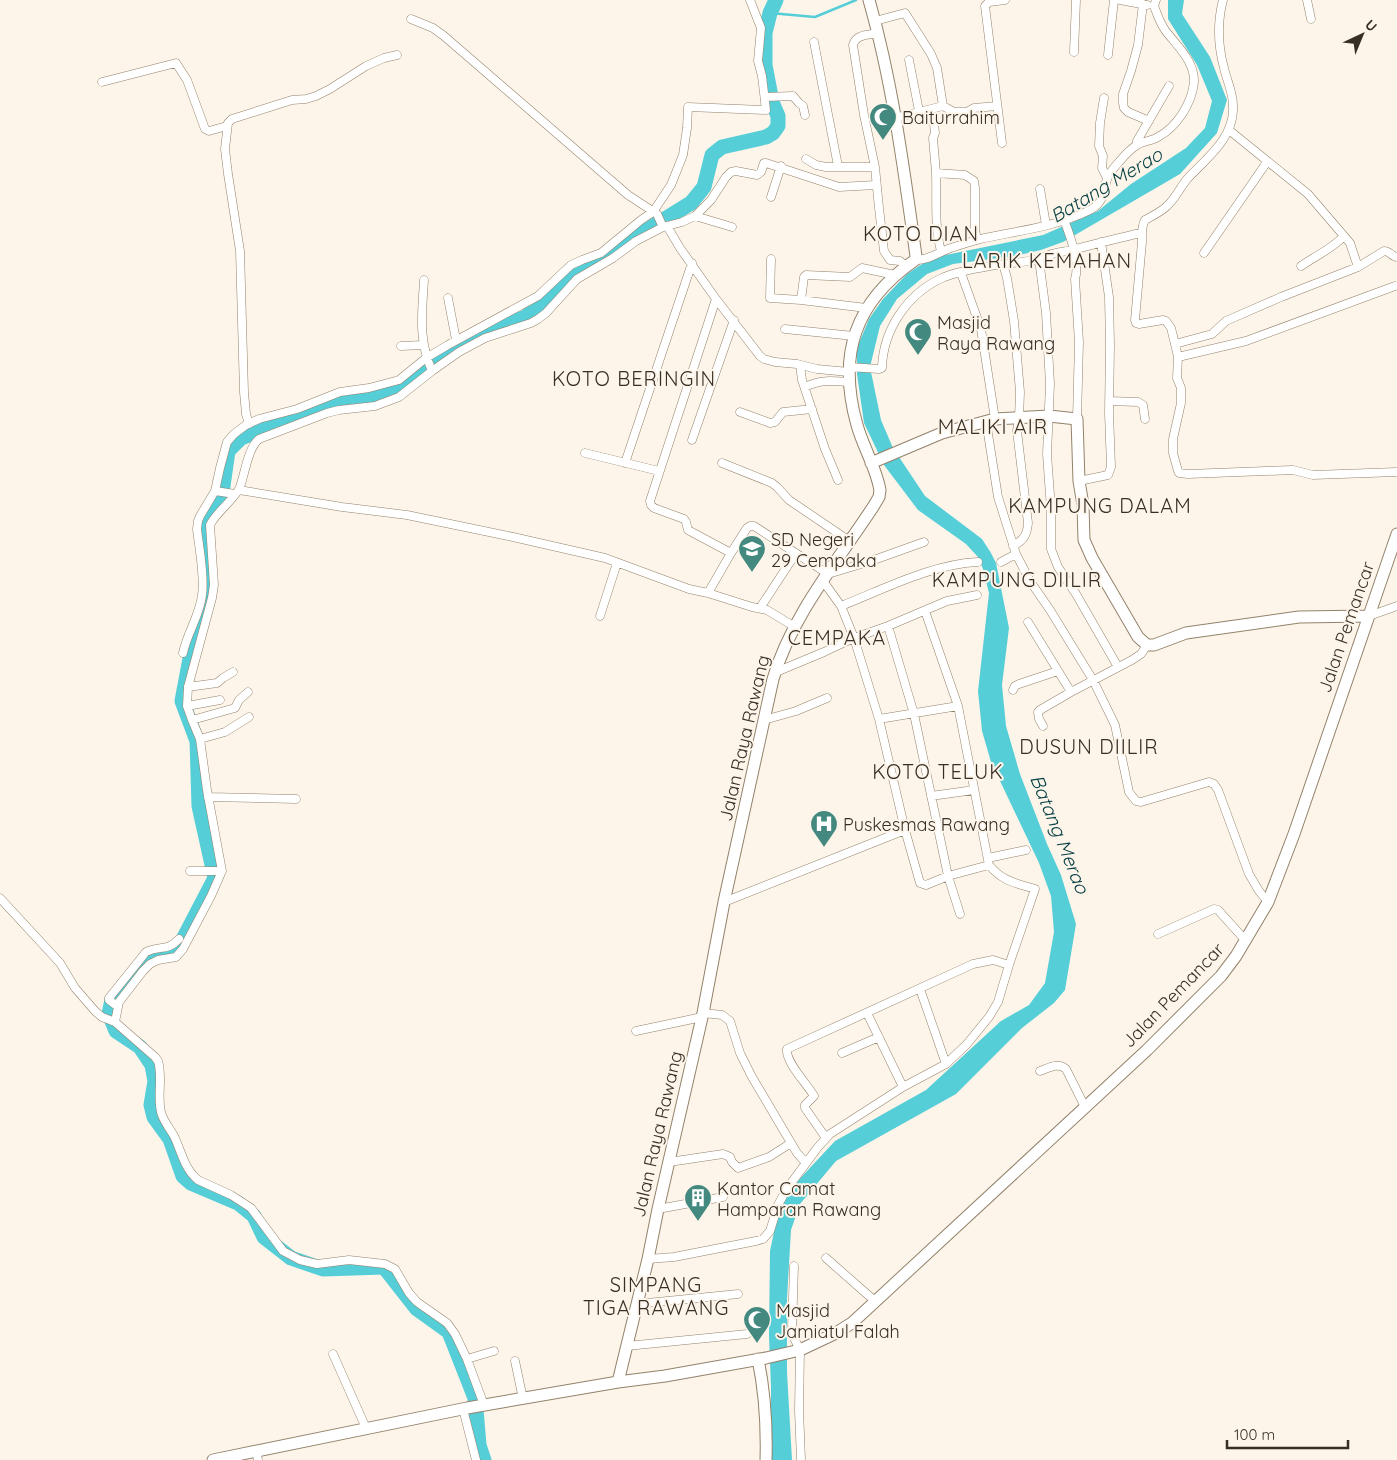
<svg xmlns="http://www.w3.org/2000/svg" width="1397" height="1460" viewBox="0 0 1397 1460" font-family="Quicksand,sans-serif">
  <style>
    .water { fill: #56ced7 }
    .lines { fill: none; stroke-linecap: round; stroke-linejoin: round }
    .stream { stroke: #56ced7; stroke-width: 2.5 }
    .river { stroke: #56ced7; stroke-width: 15 }
    .street-casing { stroke: #93826a; stroke-width: 9 }
    .secondary-casing { stroke: #93826a; stroke-width: 13 }
    .street { stroke: #fff; stroke-width: 8 }
    .secondary { stroke: #fff; stroke-width: 11 }
    .labels { text-anchor: middle; dominant-baseline: central; stroke-width: 4; stroke-linejoin: round; paint-order: stroke }
    .poi-label { font-size: 18px; fill: #372f25; stroke: #fdf5ea; text-anchor: start }
    .street-label { font-size: 18px; fill: #372f25; stroke: #fdf5ea }
    .water-label { font-size: 19px; font-style: italic; fill: #094246; stroke: #fdf5ea }
    .quarter-label { font-size: 20px; letter-spacing: 1px; fill: #372f25; stroke: #fdf5ea }
  </style>
  <rect width="100%" height="100%" fill="#fdf5ea"/>
  <!-- water -->
  <path class="water" d="M1168,0H1184L1182,14L1210,57L1227,100L1217,133L1180,174L1063,242L1041,250L1015,256L953,264L927,274L897,299L880,326L870,367L881,420L893,448L925,496L982,539L991,553L996,563L1009,628L1002,685L1006,726L1020,774L1047,844L1061,875L1076,924L1065,990L1054,1003L1022,1028L956,1094L836,1161L800,1204L791,1230L787,1299V1372L792,1460H771V1387L769,1336L770,1251L778,1213L793,1186L835,1141L926,1090L1001,1021L1029,1005L1045,983L1054,932L1051,896L1039,863L991,762L982,731L978,691L989,593L983,569L978,557L966,544L918,510L884,465L864,423L857,374V348L869,319L883,299L907,274L931,258L1043,235L1098,211L1131,184L1186,148L1205,128L1212,101L1197,65L1168,19Z"/>
  <g class="lines">
    <!-- stream -->
    <path class="stream" d="M770,13L815,17L856,0"/>
    <!-- river -->
    <path class="river" d="M484,1460L479,1445L475,1398L449,1332L417,1309L384,1267L323,1269L291,1258L264,1237L254,1216L238,1203L191,1183L183,1176L170,1139L154,1117L151,1105L155,1081L152,1065L140,1047L116,1031L109,1014L112,1000L146,961L179,947L215,878L199,806L197,741L182,701L196,627L208,600L205,523L221,500L228,451L241,438L336,401L382,396L478,334L526,317L574,270L618,248L691,203L704,187L712,155L722,147L766,137L773,133L778,126V116L772,102L765,65V33L770,13L776,0"/>
    <defs>
      <path id="street" d="M1120,0L1147,5
        M1223,0C1217,23 1218,46 1224,68C1227,81 1233,92 1233,106C1235,137 1207,158 1188,178C1180,187 1176,198 1167,206C1161,212 1152,216 1145,220C1141,227 1142,235 1142,242L1135,320L1136,323L1139,324L1163,320L1166,321L1171,328L1175,344L1178,357L1177,378L1181,388V403L1173,439V453L1178,471L1179,473L1188,474L1293,470L1313,475L1397,472
        M1307,0L1311,19
        M1143,4L1138,45L1131,71L1123,94V103L1124,108L1128,112L1149,121
        M411,19L433,28L444,36L628,195L657,214L663,227
        M875,21L905,13L931,54L937,68L943,106
        M878,33C868,35 856,34 853,45L864,115L875,167L879,208L884,251L890,260L900,261L906,266
        M814,42L838,166
        M1074,52L1076,0
        M1108,55L1114,0
        M909,60L919,111
        M102,82L176,63L187,80L205,129L209,131L227,126
        M765,97L793,96L799,103L803,106L805,115
        M1104,98L1100,123L1099,146L1103,156L1102,168L1106,176
        M895,118L943,106L954,112H967L974,108L997,106
        M934,123L935,133L933,138C934,149 935,161 936,173C937,199 934,225 941,251
        M1229,130L1308,194L1350,243L1358,267
        M1002,143L985,6L989,2L1005,0
        M1137,144V141L1169,86
        M806,159L816,165L826,167H875
        M936,173L965,175L974,181L975,188V230L977,240
        M1040,189L1046,225
        M771,197L781,166
        M695,216L732,227
        M1064,220C1070,235 1080,264 1075,279L1079,342L1077,419
        M667,226L680,248L716,299L760,356L764,359L775,362L797,364L817,369L849,372
        M1204,253L1267,162
        M771,259L770,298L801,300L866,308
        M1039,259L1046,313L1050,384L1047,454L1051,509V549L1058,567L1076,594L1118,667
        M915,260C927,261 939,252 951,248C960,245 970,242 980,239C1016,231 1056,227 1090,210C1110,199 1100,183 1113,169C1120,161 1128,150 1137,145C1143,141 1152,141 1158,137C1177,127 1192,103 1194,82C1195,61 1176,45 1165,30C1160,23 1157,14 1154,6L1156,0
        M1003,264L1007,278L1014,321L1020,392L1019,418L1017,431L1028,523C1027,535 1024,540 1013,546
        M1301,266C1315,256 1332,249 1344,236
        M961,273L981,329L995,419
        M424,280C422,314 418,339 432,371
        M448,298L456,340
        M716,299L650,501L651,505L654,508L684,519L686,522L688,530L731,553
        M801,300L804,277L806,275L850,277L862,268L895,275
        M785,329L854,336
        M1175,344L1212,334L1226,321L1281,297L1358,267L1384,251C1390,251 1392,257 1397,257
        M401,346L423,345
        M1178,357L1246,341L1395,286
        M800,365L802,380L825,449L838,480
        M849,367L879,369L882,368C883,330 907,294 942,278C953,273 978,268 990,266C1006,263 1023,263 1039,259C1042,258 1046,256 1049,255C1056,252 1064,252 1072,250C1095,244 1118,238 1141,233
        M805,387C822,379 830,381 849,382
        M1109,401L1138,402L1143,405L1145,419
        M740,412L770,423L775,422L783,412L812,409
        M986,421L998,497L1016,554L1030,581L1050,610L1093,680L1115,725L1129,792L1136,801L1141,802L1209,782L1214,784L1218,790L1249,874L1259,891L1268,902
        M249,424L246,414L244,392L240,251L228,174L225,149L228,123L232,119L292,100L306,99L316,96L330,89L366,66L384,58L397,55
        M692,440L734,320
        M585,453L659,471
        M625,463L692,263
        M722,463L772,483L777,487L789,500L851,542
        M1079,481L1108,475L1111,467L1109,413L1110,345L1109,297L1101,242
        M239,490L342,507L407,515L513,537L605,558L689,589L708,593L752,607L767,610L795,627
        M215,491L235,494
        M1001,562L1016,554
        M823,581L841,606L854,638L879,719L905,830L920,883L926,885L948,876L989,865
        M708,593L731,553L747,528L750,526H754L828,574L871,561L924,542
        M841,606C884,589 932,564 978,562
        M760,608L796,553
        M600,616L617,563
        M1369,616L1397,606
        M1028,622L1071,692
        M888,626L914,714L948,876L960,914
        M183,653C187,633 200,615 202,595C205,576 199,548 197,529L198,521L200,516L215,491L220,468L227,442L234,434L246,425L259,419L297,409L340,392L369,388L399,380L426,358L448,345L538,296L571,265L582,260L601,253L641,220L653,212L671,185L683,155L687,128L688,107L766,110L762,76L758,61L761,28L750,0
        M776,672L824,652L854,638L888,626L947,601L977,595
        M188,687L217,683L223,678L233,672
        M1013,690L1015,686L1019,684L1058,671
        M187,706L220,700
        M879,719L958,706
        M192,720L235,708L239,700L248,692
        M764,720L796,711L827,698
        M1043,726L1039,719L1038,712L1040,710L1071,692L1132,660L1141,654L1147,645
        M200,739L225,732L249,717
        M931,796L974,790
        M208,797L296,799
        M988,858L1026,850
        M190,871H222
        M0,898L60,963L75,988L95,1011L102,1017L115,1022
        M724,902L905,830
        M1158,934L1214,909L1218,910L1246,941
        M920,989L946,1064
        M117,1006L109,1000V998L146,952C160,945 167,952 179,939
        M703,1013L722,1015L730,1021L740,1053L752,1077L797,1153L806,1163
        M867,1013L903,1087
        M636,1031L702,1017
        M842,1053L879,1037
        M1040,1071C1049,1068 1058,1062 1066,1069L1085,1107
        M826,1138L805,1108V1105L814,1096C808,1085 785,1062 787,1049L973,964L993,960L1009,965
        M669,1162L723,1154L730,1157L732,1162L738,1168L769,1157L791,1143
        M658,1209L723,1197
        M826,1258L876,1302
        M648,1259L674,1257L756,1241L763,1239L770,1231L778,1205L786,1190L818,1147L830,1134L903,1087L946,1064L967,1044L989,1017L998,1002L1009,965L1035,889C1016,883 1003,882 989,865L958,706L925,611
        M794,1266L792,1329L793,1336L800,1350L799,1410L801,1460
        M637,1304L738,1294
        M627,1346L747,1334
        M333,1354L366,1428
        M467,1359L494,1351
        M515,1361L523,1399
        M484,1405L467,1359L455,1334L447,1323L417,1302L409,1293L395,1269L385,1264L349,1260L317,1264L300,1260L283,1251L251,1208L231,1195L198,1180C184,1169 181,1150 174,1136C169,1127 163,1121 161,1112C157,1095 163,1077 158,1061L155,1057L115,1022L119,1002L143,971L150,964L158,960L176,957L183,949L211,896L222,871L207,790L200,739L192,720L187,706L188,687L212,598L214,585L210,525C217,511 235,499 240,487C245,473 248,448 259,439L327,413L339,410L375,406L399,397L432,371L459,352L485,338L531,323L538,319L546,313L577,279L613,258L636,241L663,227L682,222L695,216L711,200L726,177L731,172L736,171L757,175L761,172L764,163H766L839,187L876,185
        M463,1409L476,1460
        M256,1450L258,1460"/>
      <path id="secondary" d="M871,463L942,433L995,419L1049,416L1077,419L1079,481L1083,505L1084,540L1092,558L1138,637L1147,645H1154L1186,633L1299,617L1369,616
        M758,1359C765,1393 767,1426 766,1460
        M618,1382L648,1259L658,1209L703,1013L724,902L773,679C792,615 837,562 873,507L879,497L880,490C876,467 863,447 857,425C837,354 855,302 915,260L916,256C904,171 893,84 869,0
        M213,1460L467,1408L618,1382L665,1376L766,1358L800,1350L836,1333L852,1323L1147,1050L1221,976L1236,956L1268,902L1294,834L1397,534"/>
    </defs>
    <!-- street casing -->
    <use href="#street" class="street-casing"/>
    <!-- secondary casing -->
    <use href="#secondary" class="secondary-casing"/>
    <!-- street -->
    <use href="#street" class="street"/>
    <!-- secondary -->
    <use href="#secondary" class="secondary"/>
  </g>
  <!-- icons -->
  <defs>
    <symbol id="mosque-pin" viewBox="-11 -11 22 30"><path d="M0 17L-7.5 6A9.5 9.5 0 1 1 7.5 6Z" fill="#44897f" stroke="#fdf5ea"/><path d="M3.5-4.9A6 6 0 1 0 3.5 4.9A5 5 0 1 1 3.5-4.9Z" fill="#fff"/></symbol>
    <symbol id="school-pin" viewBox="-11 -11 22 30"><path d="M0 17L-7.5 6A9.5 9.5 0 1 1 7.5 6Z" fill="#44897f" stroke="#fdf5ea"/><path d="M0-5L7-2L0 1L-7-2ZM-4 1L0 2.5L4 1V4Q0 6-4 4Z" fill="#fff"/></symbol>
    <symbol id="hospital-pin" viewBox="-11 -11 22 30"><path d="M0 17L-7.5 6A9.5 9.5 0 1 1 7.5 6Z" fill="#44897f" stroke="#fdf5ea"/><path d="M-5-5h3v3.5h4V-5h3V5h-3V1.5h-4V5h-3Z" fill="#fff"/></symbol>
    <symbol id="building-pin" viewBox="-11 -11 22 30"><path d="M0 17L-7.5 6A9.5 9.5 0 1 1 7.5 6Z" fill="#44897f" stroke="#fdf5ea"/><path d="M-4-6H4V6H1V3H-1V6H-4ZM-2.5-4.3h1.7v1.8h-1.7ZM.8-4.3h1.7v1.8H.8ZM-2.5-1h1.7V.8h-1.7ZM.8-1h1.7V.8H.8Z" fill="#fff"/></symbol>
  </defs>
  <g fill-rule="evenodd">
    <use href="#mosque-pin" x="867" y="101" width="32" height="43"/>
    <use href="#mosque-pin" x="902" y="316" width="32" height="43"/>
    <use href="#school-pin" x="736" y="533" width="32" height="43"/>
    <use href="#hospital-pin" x="808" y="808" width="32" height="43"/>
    <use href="#building-pin" x="682" y="1182" width="32" height="43"/>
    <use href="#mosque-pin" x="741" y="1304" width="32" height="43"/>
  </g>
  <g class="labels">
    <!-- poi labels -->
    <g class="poi-label">
      <text x="902" y="117">Baiturrahim</text>
      <text x="937" y="322">Masjid<tspan x="937" dy="21">Raya Rawang</tspan></text>
      <text x="771" y="539">SD Negeri<tspan x="771" dy="21">29 Cempaka</tspan></text>
      <text x="843" y="824">Puskesmas Rawang</text>
      <text x="717" y="1188">Kantor Camat<tspan x="717" dy="21">Hamparan Rawang</tspan></text>
      <text x="776" y="1310">Masjid<tspan x="776" dy="21">Jamiatul Falah</tspan></text>
    </g>
    <!-- street labels -->
    <g class="street-label">
      <text transform="translate(1346 627) rotate(-71)">Jalan Pemancar</text>
      <text transform="translate(744 738) rotate(-77)">Jalan Raya Rawang</text>
      <text transform="translate(1173 995) rotate(-46)">Jalan Pemancar</text>
      <text transform="translate(657 1134) rotate(-77)">Jalan Raya Rawang</text>
    </g>
    <!-- water labels -->
    <g class="water-label">
      <text transform="translate(1106 185) rotate(-31)">Batang Merao</text>
      <text transform="translate(1060 834) rotate(68)">Batang Merao</text>
    </g>
    <!-- quarter labels -->
    <g class="quarter-label">
      <text x="921" y="233">KOTO DIAN</text>
      <text x="1047" y="260">LARIK KEMAHAN</text>
      <text x="634" y="378">KOTO BERINGIN</text>
      <text x="993" y="426">MALIKI AIR</text>
      <text x="1100" y="505">KAMPUNG DALAM</text>
      <text x="1017" y="579">KAMPUNG DIILIR</text>
      <text x="837" y="637">CEMPAKA</text>
      <text x="1089" y="746">DUSUN DIILIR</text>
      <text x="938" y="771">KOTO TELUK</text>
      <text x="656" y="1284">SIMPANG<tspan x="656" dy="23">TIGA RAWANG</tspan></text>
    </g>
  </g>
  <!-- north arrow -->
  <g transform="translate(1362 35) rotate(44)" stroke="#fdf5ea" stroke-width="4" paint-order="stroke">
  <path d="M0-4L9 19L0 12L-9 19Z" fill="#372f25"/>
  <text y="-8" font-size="14" font-weight="bold" text-anchor="middle" fill="#372f25">U</text>
  </g>
  <!-- scale -->
  <path d="M1227 1440v8h121v-8" fill="none" stroke="#372f25" stroke-width="2.5"/>
  <text x="1234" y="1440" font-size="15" fill="#372f25" stroke="#fdf5ea" stroke-width="4" paint-order="stroke">100 m</text>
</svg>
